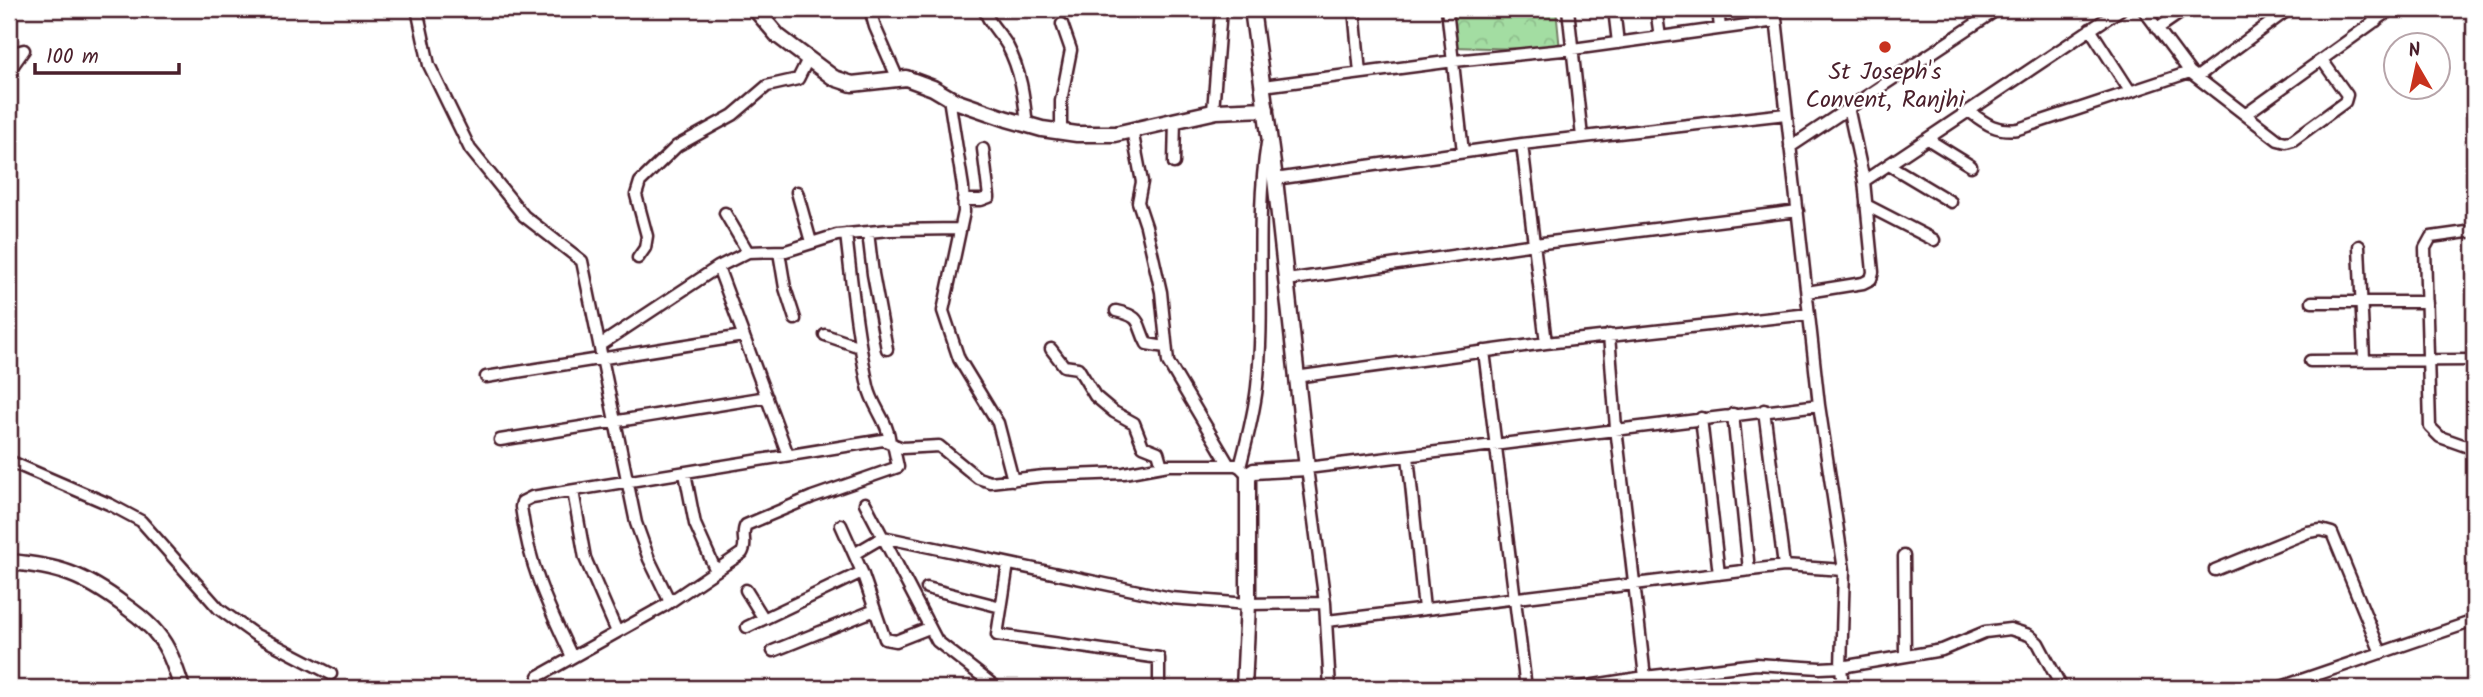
<svg xmlns="http://www.w3.org/2000/svg" width="2483" height="697" viewBox="0 0 2483 697" font-family="Kalam,sans-serif">
  <style>
    .park { fill: url(#park-crowns); stroke: #767e66; stroke-width: 2 }
    .lines { fill: none; stroke-linecap: round; stroke-linejoin: round }
    .street-casing { stroke: #4a1f2b; stroke-width: 15 }
    .secondary-casing { stroke: #4a1f2b; stroke-width: 19 }
    .street { stroke: #fff; stroke-width: 10 }
    .secondary { stroke: #fff; stroke-width: 14 }
    .poi-dot { fill: #c8321e; stroke: #fff; stroke-width: 2.5 }
    .labels { text-anchor: middle; dominant-baseline: central; stroke-width: 5; stroke-linejoin: round; paint-order: stroke }
    .poi-label { font-size: 24px; fill: #4a1f2b; stroke: #fff }
  </style>
  <defs>
    <pattern id="park-crowns" width="20" height="18" patternUnits="userSpaceOnUse" patternTransform="scale(1.75)"><rect width="20" height="18" fill="#a3dda2"/><path d="M2 6a3 3 0 1 1 6 0M12 15a3 3 0 1 1 6 0" fill="none" stroke="#8ebd8c"/></pattern>
  </defs>
  <rect width="100%" height="100%" fill="#fff"/>
  <filter id="ink" filterUnits="userSpaceOnUse"><feTurbulence type="fractalNoise" baseFrequency=".0143" numOctaves="2"/><feDisplacementMap in="SourceGraphic" scale="14" xChannelSelector="R" yChannelSelector="G"/><feConvolveMatrix kernelMatrix="1 2 1 2 8 2 1 2 1" color-interpolation-filters="sRGB"/></filter>
  <g filter="url(#ink)">
    <!-- park -->
    <path class="park" d="M1450,9H1556L1560,50L1452,47Z"/>
    <g class="lines">
      <defs>
        <path id="street" d="M417,9L429,65L470,149L524,216L582,261L636,523L649,559L670,602
          M870,9L875,27L897,77
          M984,9C988,23 1000,33 1007,45C1021,71 1024,97 1027,125
          M1354,9L1360,73
          M1447,9L1463,152
          M1568,9L1582,137
          M1614,9L1618,43
          M1656,9L1660,37
          M1718,9L1720,28
          M2143,9L2190,72L2278,140L2286,142L2293,140L2345,102L2347,95L2322,60
          M2367,9L2376,21
          M2090,29L2130,91
          M2157,29L2186,9
          M9,54L24,50L9,71
          M2197,77L2289,9
          M1263,86L1454,61L1573,49L1776,21
          M949,98L963,187L964,212L943,311L959,359L998,423L1013,480
          M1213,111L1221,9
          M1970,112C1986,124 1997,132 2018,129L2190,72
          M2246,114L2392,9
          M1132,130L1142,182L1138,202L1146,226L1161,292L1168,362L1229,465
          M1061,132V101L1071,50L1062,24
          M1929,140L1971,166
          M1522,144L1546,343
          M1790,147L1998,9
          M1174,163L1175,119
          M1889,165L1951,202
          M1275,179L1522,144L1786,114
          M1864,181L2121,9
          M797,192L811,242
          M963,200H981L989,197L983,149
          M1866,205L1934,240
          M725,213L748,252
          M2474,231L2431,237L2425,248L2430,427L2440,437L2474,449
          M868,232L873,274L887,349
          M846,234C852,285 857,336 868,386C872,406 888,421 890,442
          M2359,246L2364,359
          M779,252L785,288L795,319
          M638,258L645,248L647,236L636,195L640,182L677,146L733,115L767,86L798,79L808,59
          M718,267L788,455
          M1287,280L1535,244L1798,211
          M1807,292L1863,283L1871,279L1873,272L1864,181L1848,107
          M2312,302H2427
          M1116,311C1144,317 1136,324 1147,344L1165,347
          M825,335L860,347
          M1609,335L1616,428L1645,677
          M600,345L718,267L748,252L786,251L837,235L889,230L960,229
          M1051,349L1064,366L1078,368L1095,396L1114,412L1134,423L1143,446L1158,452L1162,466
          M1484,351L1526,688
          M2310,361L2474,360
          M486,377L743,336
          M1295,377L1546,343L1809,314
          M1764,410L1784,566
          M1733,414L1749,570
          M1701,418L1719,574
          M500,440L767,397
          M1408,456L1424,609
          M9,461L111,505L141,521L219,609L254,634L331,674
          M1240,467C1247,440 1254,414 1257,387C1266,306 1254,224 1267,143
          M685,473L695,524L716,571
          M573,491L585,558L617,632
          M865,503L937,641L997,688
          M841,525L862,572L885,639L896,641L929,628
          M854,554L883,537L1171,598L1248,604L1325,603L1307,468L1819,405L1775,9
          M1904,556L1905,656
          M1008,564L997,635L1159,658V688
          M2215,570L2308,532L2321,530L2332,533L2381,653
          M927,588L1001,607
          M746,590L764,619
          M1325,603L1330,688
          M1327,621L1784,566L1844,570
          M747,627L862,572
          M773,651L875,610
          M572,657C547,604 529,566 521,507L522,502L532,497L883,440L902,448L939,446L978,478L990,482L1044,476L1124,473L1168,465H1236L1240,467L1248,475
          M539,676L664,606L742,553C748,544 740,534 746,525L812,497L898,467L893,444
          M1575,688L1645,677L1756,664L1820,668L1841,667L1844,570L1819,405
          M1843,688L1841,667L1942,650L1985,632L2010,629L2029,635L2038,643L2062,688
          M2278,688L2468,623H2474
          M2470,688L2474,687"/>
        <path id="secondary" d="M755,9L778,36L834,78L852,84L906,78L933,88L955,101L1007,119L1042,129L1077,134H1115L1217,111L1266,109
          M9,562C59,566 84,575 124,605C136,614 148,622 157,634C170,649 176,670 182,688
          M1244,688L1248,604V475L1254,471L1307,468L1275,179L1252,9"/>
      </defs>
      <!-- street casing -->
      <use href="#street" class="street-casing"/>
      <!-- secondary casing -->
      <use href="#secondary" class="secondary-casing"/>
      <!-- street -->
      <use href="#street" class="street"/>
      <!-- secondary -->
      <use href="#secondary" class="secondary"/>
    </g>
  </g>
  <!-- markers -->
  <circle class="poi-dot" cx="1885" cy="47" r="7"/>
  <g class="labels">
    <!-- poi labels -->
    <g class="poi-label">
      <text x="1885" y="72">St Joseph's<tspan x="1885" dy="28">Convent, Ranjhi</tspan></text>
    </g>
  </g>
  <!-- margin -->
  <rect width="2483" height="697" fill="none" stroke="#fff" stroke-width="35"/>
  <rect x="18" y="18" width="2448" height="662" fill="none" stroke="#4a1f2b" stroke-width="2.5" filter="url(#ink)"/>
  <!-- north arrow -->
  <g transform="translate(2417 66) rotate(351)"><circle r="33" fill="#ffffff" stroke="#b7a5aa" stroke-width="2"/>
  <path d="M0-5L12 26L0 18L-12 26Z" fill="#c8321e"/>
  <text y="-10" font-size="19" font-weight="bold" text-anchor="middle" fill="#4a1f2b">N</text>
  </g>
  <!-- scale -->
  <path d="M35 63v10h144v-10" fill="none" stroke="#4a1f2b" stroke-width="3.5"/>
  <text x="46" y="63" font-size="21" fill="#4a1f2b" stroke="#ffffff" stroke-width="5" paint-order="stroke">100 m</text>
</svg>
